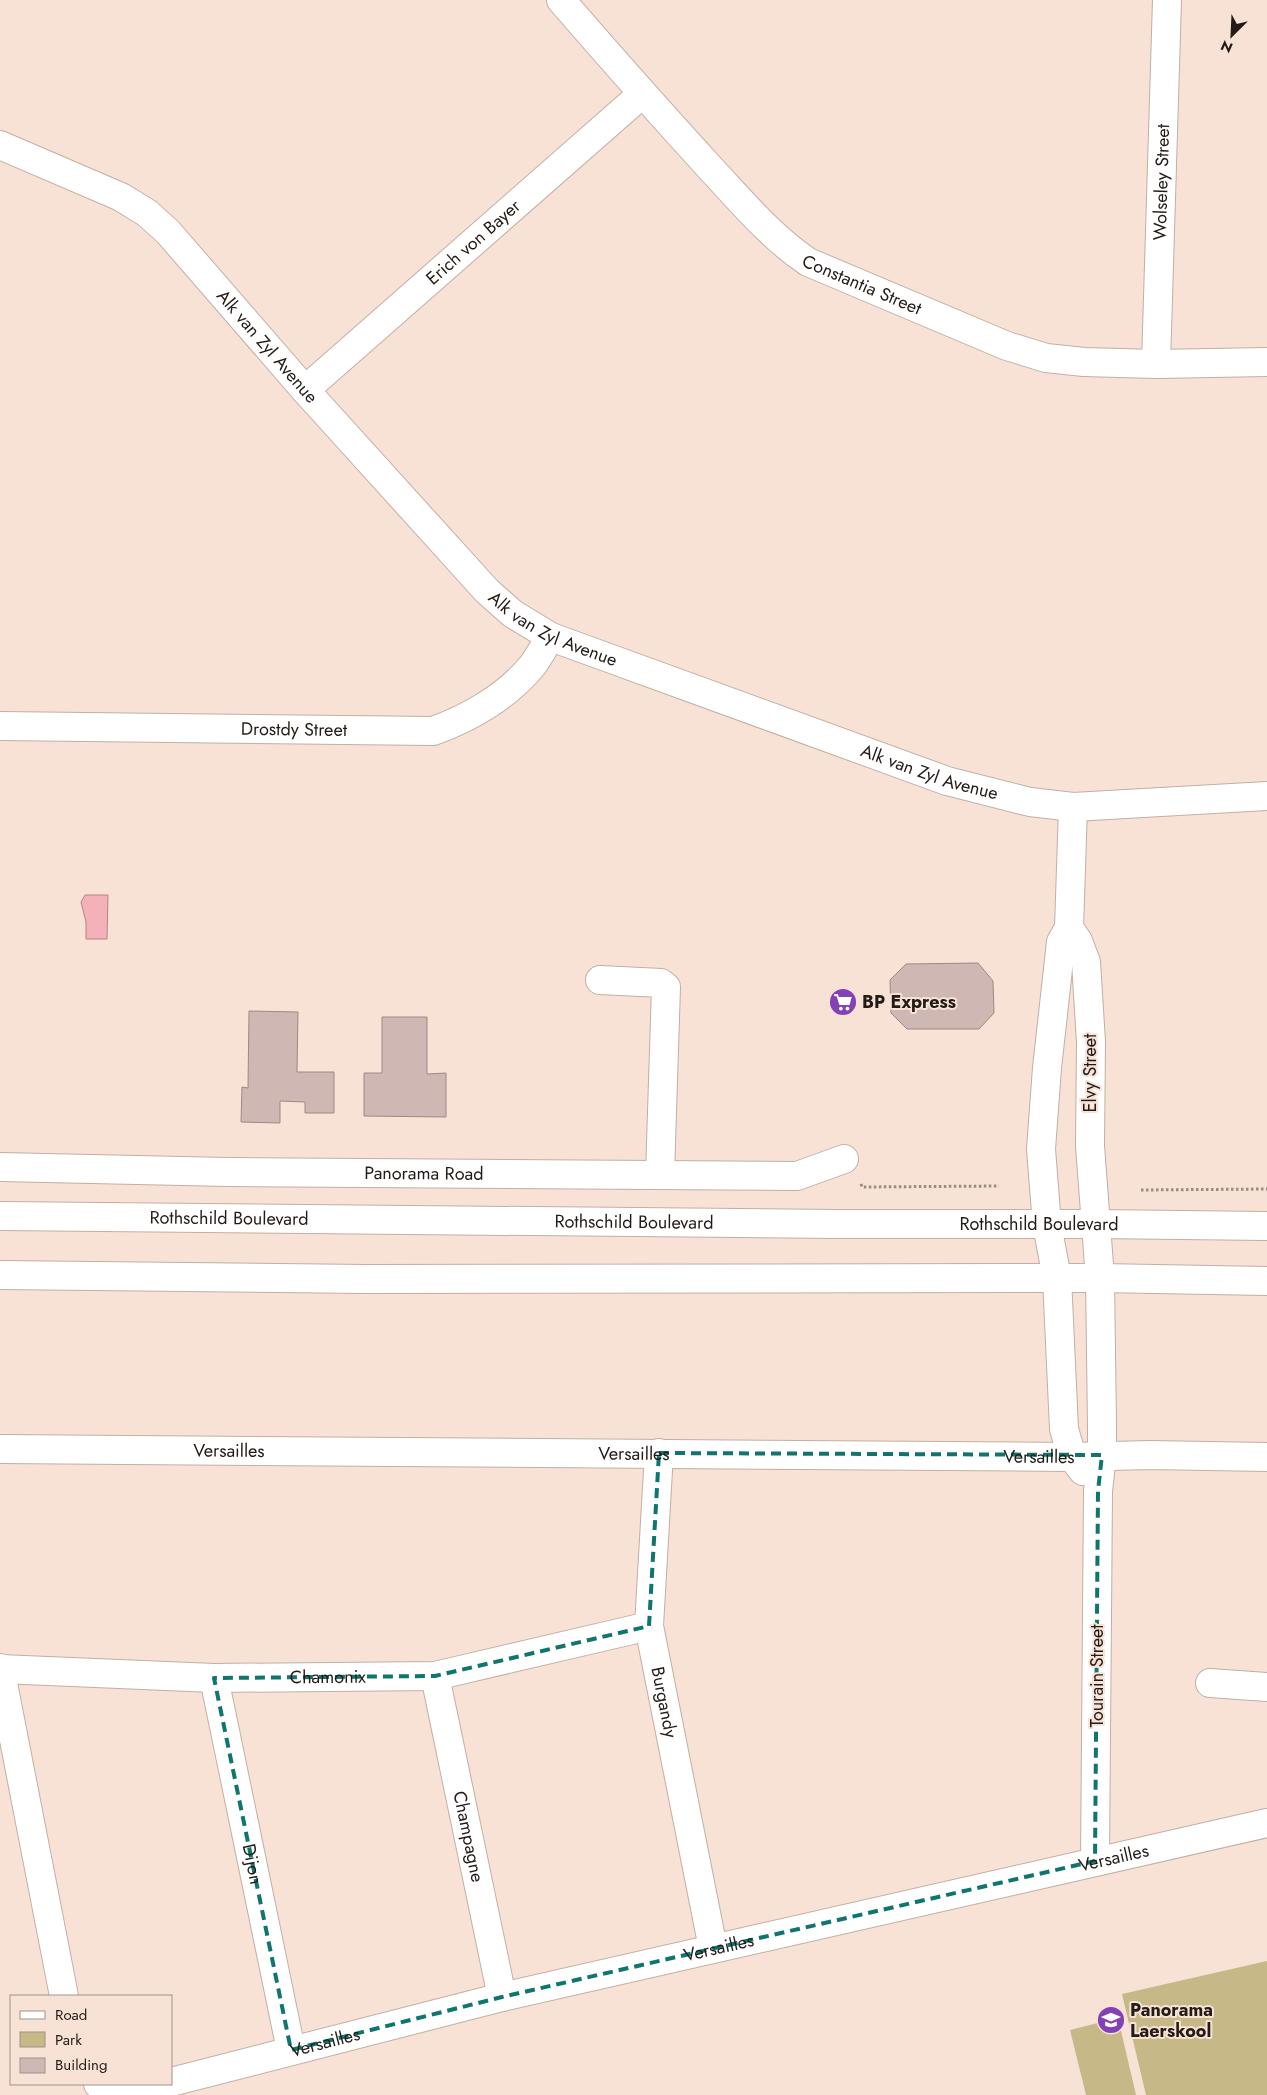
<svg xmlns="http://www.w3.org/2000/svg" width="1267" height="2095" viewBox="0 0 1267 2095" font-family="Jost,sans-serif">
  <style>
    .green { fill: #c6b887 }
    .water { fill: #f4b1b9; stroke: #b58488 }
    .building { fill: #cfb8b3; stroke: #9f8884 }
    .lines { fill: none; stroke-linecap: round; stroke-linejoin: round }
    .minor-casing { stroke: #c3afa3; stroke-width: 30 }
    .path { stroke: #9a8b82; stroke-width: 3; stroke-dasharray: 2.5 2.5; stroke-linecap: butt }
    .minor { stroke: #fff; stroke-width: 28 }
    .marked { fill: none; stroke: #0f766e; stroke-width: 4; stroke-dasharray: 10 6; stroke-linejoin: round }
    .labels { text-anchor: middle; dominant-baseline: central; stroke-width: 4; stroke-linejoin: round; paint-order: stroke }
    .street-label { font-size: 18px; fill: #221b17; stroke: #f7e2d5 }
    .poi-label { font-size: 18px; font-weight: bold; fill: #221b17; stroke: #f7e2d5; text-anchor: start }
  </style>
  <rect width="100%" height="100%" fill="#f7e2d5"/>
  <!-- green -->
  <path class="green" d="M1267,1961V2095H1146L1122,1994Z
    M1118,2018L1136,2095H1086L1070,2030Z"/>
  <!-- water -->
  <path class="water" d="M85,895H108L107,939H86V922L81,902Z"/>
  <!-- building -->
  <path class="building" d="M978,963L993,981L994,1013L979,1029H907L891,1013L890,980L906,964Z
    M249,1011L298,1012L297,1072H334V1113H305V1102L280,1101V1123L241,1122L242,1087L248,1088Z
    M382,1017H427V1074L446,1073V1117L364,1116V1073H382Z"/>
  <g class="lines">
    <defs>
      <g id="minor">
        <path id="s1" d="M561,0C611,58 661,114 712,170C742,202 771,237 808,262L1007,346L1046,358L1084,362L1156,364L1267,362"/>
        <path id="s2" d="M0,145L121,197L147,213L168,232L305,390L487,591L513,614L551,637L947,781L1030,802L1073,807L1267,796"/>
        <path id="s3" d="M1156,364L1167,0"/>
        <path id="s4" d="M305,390L642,94"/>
        <path id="s5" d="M0,726L433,731C470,718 507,696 532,666C539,657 544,646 551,637"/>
        <path d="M1073,807L1069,928L1061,942L1047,1068L1041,1149L1047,1225L1057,1278L1064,1429L1072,1457L1083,1471"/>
        <path d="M1069,928L1078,941L1086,962L1091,1042L1090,1146L1100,1278L1102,1426V1455L1098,1491L1095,1861"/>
        <path d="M600,980L661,983L666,987L660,1175"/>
        <path id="s6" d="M0,1167L228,1172L797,1176L844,1159"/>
        <path id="s7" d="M0,1216L836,1224H1096L1267,1226"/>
        <path d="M0,1275L365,1279L1100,1278L1267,1281"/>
        <path id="s8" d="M0,1449L1072,1457L1150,1455L1267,1457"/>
        <path id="s9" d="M659,1453L649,1626L713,1948"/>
        <path d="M0,1668L64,1996"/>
        <path id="s10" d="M0,1669L214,1678L435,1676L649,1626"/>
        <path id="s11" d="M435,1676L502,1997"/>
        <path id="s12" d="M214,1678L291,2050"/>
        <path d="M1210,1683L1267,1687"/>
        <path id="s13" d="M171,2082L502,1997L1267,1823"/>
        <path d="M98,2084C120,2095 138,2090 163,2084"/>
      </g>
    </defs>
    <!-- minor casing -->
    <use href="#minor" class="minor-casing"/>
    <!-- path -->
    <path class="path" d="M861,1184L862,1187L999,1186
      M1141,1190L1267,1189"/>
    <!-- minor -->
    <use href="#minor" class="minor"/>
  </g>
  <!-- marked area -->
  <path class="marked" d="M659,1453L1102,1455L1098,1491L1095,1861L502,1997L291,2050L214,1678L435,1676L649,1626Z"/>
  <!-- icons -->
  <defs>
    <symbol id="supermarket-disc" viewBox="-11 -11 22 22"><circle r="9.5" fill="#8441b6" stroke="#f7e2d5"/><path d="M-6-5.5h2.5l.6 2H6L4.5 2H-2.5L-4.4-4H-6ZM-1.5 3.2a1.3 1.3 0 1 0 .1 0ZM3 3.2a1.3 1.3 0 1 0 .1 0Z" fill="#fff"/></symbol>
    <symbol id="school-disc" viewBox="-11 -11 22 22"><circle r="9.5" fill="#8441b6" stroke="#f7e2d5"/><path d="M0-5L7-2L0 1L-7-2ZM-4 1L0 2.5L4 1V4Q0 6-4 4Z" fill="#fff"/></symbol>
  </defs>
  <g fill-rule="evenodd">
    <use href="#supermarket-disc" x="827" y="986" width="32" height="32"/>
    <use href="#school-disc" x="1095" y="2004" width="32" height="32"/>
  </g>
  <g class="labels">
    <!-- street labels -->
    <g class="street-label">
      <text stroke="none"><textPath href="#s3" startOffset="182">Wolseley Street</textPath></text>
      <text stroke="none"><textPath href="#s4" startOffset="224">Erich von Bayer</textPath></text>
      <text stroke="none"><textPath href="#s1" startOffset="419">Constantia Street</textPath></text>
      <text stroke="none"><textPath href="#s2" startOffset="342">Alk van Zyl Avenue</textPath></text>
      <text stroke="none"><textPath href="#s2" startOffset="748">Alk van Zyl Avenue</textPath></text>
      <text stroke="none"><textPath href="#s5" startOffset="294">Drostdy Street</textPath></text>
      <text stroke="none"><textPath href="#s2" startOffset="1152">Alk van Zyl Avenue</textPath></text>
      <text transform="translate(1090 1073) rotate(-90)">Elvy Street</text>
      <text stroke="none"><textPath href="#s6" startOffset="424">Panorama Road</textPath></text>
      <text stroke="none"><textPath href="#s7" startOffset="229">Rothschild Boulevard</textPath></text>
      <text stroke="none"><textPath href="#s7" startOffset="634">Rothschild Boulevard</textPath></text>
      <text stroke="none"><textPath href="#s7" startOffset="1039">Rothschild Boulevard</textPath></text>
      <text stroke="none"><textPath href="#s8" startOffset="229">Versailles</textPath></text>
      <text stroke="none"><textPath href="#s8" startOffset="634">Versailles</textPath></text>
      <text stroke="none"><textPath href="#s8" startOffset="1039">Versailles</textPath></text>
      <text transform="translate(1097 1676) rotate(-90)">Tourain Street</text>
      <text stroke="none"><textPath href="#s10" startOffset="328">Chamonix</textPath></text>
      <text stroke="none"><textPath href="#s9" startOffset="251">Burgandy</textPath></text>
      <text stroke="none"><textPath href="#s11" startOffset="164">Champagne</textPath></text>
      <text stroke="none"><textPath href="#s13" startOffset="969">Versailles</textPath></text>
      <text stroke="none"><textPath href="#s12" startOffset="190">Dijon</textPath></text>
      <text stroke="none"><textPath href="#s13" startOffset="564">Versailles</textPath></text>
      <text stroke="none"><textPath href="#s13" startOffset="159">Versailles</textPath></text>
    </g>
    <!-- poi labels -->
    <g class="poi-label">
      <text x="862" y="1002">BP Express</text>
      <text x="1130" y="2010">Panorama<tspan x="1130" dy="21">Laerskool</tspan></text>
    </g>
  </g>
  <!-- legend -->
  <rect x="10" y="1995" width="162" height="90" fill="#f7e2d5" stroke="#a29289"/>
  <rect x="20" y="2011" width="25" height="8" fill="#ffffff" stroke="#a29289"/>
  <text x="55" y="2020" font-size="15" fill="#221b17">Road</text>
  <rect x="20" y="2032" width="25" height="15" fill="#c6b887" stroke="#a29289"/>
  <text x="55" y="2045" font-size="15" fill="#221b17">Park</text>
  <rect x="20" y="2058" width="25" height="15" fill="#cfb8b3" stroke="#a29289"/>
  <text x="55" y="2070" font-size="15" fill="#221b17">Building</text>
  <!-- north arrow -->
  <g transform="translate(1232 35) rotate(204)" stroke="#f7e2d5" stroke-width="4" paint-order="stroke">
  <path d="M0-4L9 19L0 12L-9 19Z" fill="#221b17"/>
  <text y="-8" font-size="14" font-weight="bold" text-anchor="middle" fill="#221b17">N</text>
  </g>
</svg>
